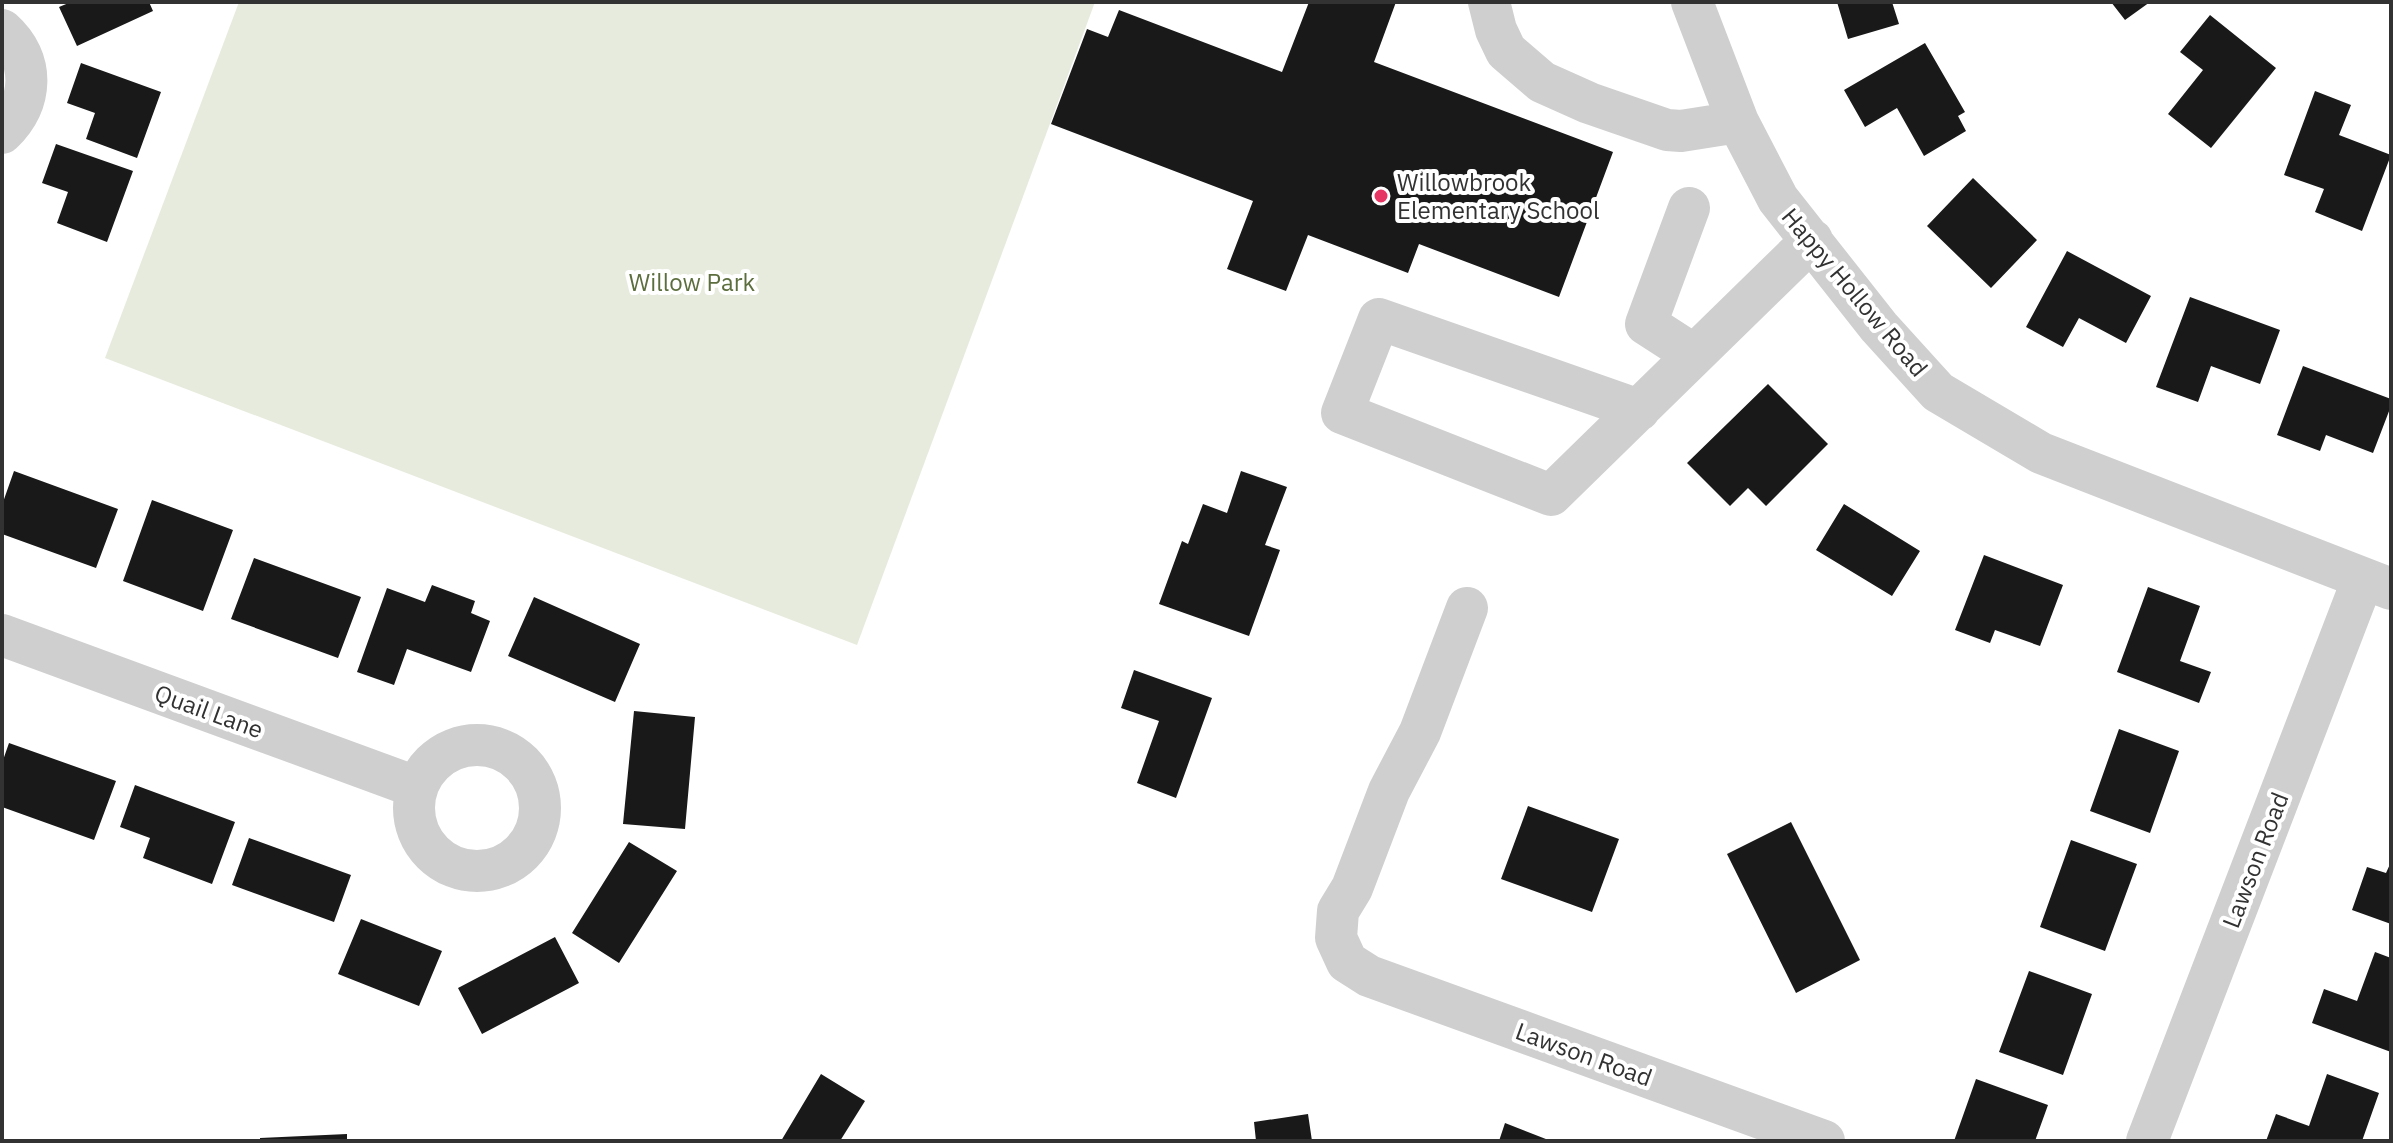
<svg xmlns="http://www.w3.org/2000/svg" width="2393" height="1143" viewBox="0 0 2393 1143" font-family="'IBM Plex Sans',sans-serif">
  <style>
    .green { fill: #e7ebdd }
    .building { fill: #191919 }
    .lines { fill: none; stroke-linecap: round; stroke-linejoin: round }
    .minor { stroke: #cfcfcf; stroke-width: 42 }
    .poi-dot { fill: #e63663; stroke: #fff; stroke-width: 3 }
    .labels { text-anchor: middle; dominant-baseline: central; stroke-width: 8; stroke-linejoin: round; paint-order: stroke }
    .poi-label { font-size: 24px; fill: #323232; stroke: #fff; text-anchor: start }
    .park-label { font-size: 24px; fill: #5d6e3e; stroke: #fff }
    .street-label { font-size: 24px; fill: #323232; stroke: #fff }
  </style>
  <rect width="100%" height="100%" fill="#fff"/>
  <!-- green -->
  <path class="green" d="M239,2H1095L857,645L105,358Z"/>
  <!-- building -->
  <path class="building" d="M71,2H149L153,11L77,46L59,7Z
    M1309,2H1396L1374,62L1613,152L1559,297L1419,244L1408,273L1308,235L1286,291L1227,269L1253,201L1051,124L1087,29L1108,37L1119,10L1282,72Z
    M1837,2H1892L1899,24L1848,39Z
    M2111,2H2150L2125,20Z
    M2210,15L2276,68L2211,148L2168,114L2203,70L2180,52Z
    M1925,43L1965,112L1958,116L1966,131L1924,156L1897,108L1865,127L1844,90Z
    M81,63L161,92L137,158L86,139L95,113L67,103Z
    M2315,91L2351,105L2339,135L2391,155L2362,231L2315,212L2324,189L2284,175Z
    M56,144L133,171L107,242L57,223L68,192L42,183Z
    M1973,178L2037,240L1991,288L1927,226Z
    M2067,251L2151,296L2126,343L2079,318L2063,347L2026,327Z
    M2190,297L2280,330L2260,384L2211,366L2198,402L2156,387Z
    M2303,366L2391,399V406L2373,453L2326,435L2320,451L2277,435Z
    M1768,384L1828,444L1766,506L1748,488L1730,506L1687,463Z
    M14,471L118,509L96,568L2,534V505Z
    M1241,471L1287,487L1265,545L1280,550L1249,636L1159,604L1182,541L1188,544L1203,504L1227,513Z
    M152,500L233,530L203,611L123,581Z
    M1844,504L1920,551L1892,596L1816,550Z
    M1984,555L2063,585L2040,646L1995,630L1990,643L1955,630Z
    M254,558L361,597L338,658L231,619Z
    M432,585L475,601L471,613L490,621L471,672L407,649L394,685L357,672L387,588L425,602Z
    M2148,587L2200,606L2180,661L2211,672L2199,703L2117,672Z
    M534,597L640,644L615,702L508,656Z
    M1134,670L1212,698L1176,798L1137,783L1159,721L1121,708Z
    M634,711L695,717L685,829L623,824Z
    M2119,729L2179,751L2150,833L2090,811Z
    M9,743L116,781L94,840L2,807V763Z
    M135,785L235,822L212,884L143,858L150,838L120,827Z
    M1528,806L1619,839L1592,912L1501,879Z
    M1791,822L1860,960L1796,993L1727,854Z
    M249,838L351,875L334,922L232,885Z
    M2071,840L2137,864L2105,951L2040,927Z
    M629,842L677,871L619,963L572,933Z
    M2391,862V924L2352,910L2367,867L2386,873Z
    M361,919L442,951L419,1006L338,974Z
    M555,937L579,983L482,1034L458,988Z
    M2375,952L2391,958V1052L2312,1023L2324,989L2357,1001Z
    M2029,971L2092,994L2063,1075L1999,1052Z
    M821,1074L865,1101L840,1141H781Z
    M2327,1074L2379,1093L2362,1141H2266L2276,1114L2309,1126Z
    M1976,1079L2048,1105L2035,1141H1954Z
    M1308,1114L1312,1141H1256L1254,1122Z
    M1505,1123L1551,1141H1499Z
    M347,1134V1141H260V1138Z"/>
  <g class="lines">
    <!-- minor -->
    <path class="minor" d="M1489,2L1496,30L1506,51L1542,82L1589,103L1667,130L1681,131L1738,122
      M1692,2L1738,122L1778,199L1879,327L1938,392L2041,453L2391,589
      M2,30C36,60 33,103 2,133
      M1689,208L1646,324L1694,355
      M1639,410L1379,319L1342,413L1551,495C1638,410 1725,325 1812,240
      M1467,608L1420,732L1389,791L1352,888L1338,911L1336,938L1347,962L1369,976L1824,1141
      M2,635L416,787
      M414 808a63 63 0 1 1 126 0a63 63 0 1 1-126 0Z
      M2147,1141L2363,579"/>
  </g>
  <!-- markers -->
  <circle class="poi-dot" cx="1381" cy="196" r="8"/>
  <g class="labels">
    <!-- poi labels -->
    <g class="poi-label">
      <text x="1397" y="182">Willowbrook<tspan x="1397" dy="28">Elementary School</tspan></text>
    </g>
    <!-- park labels -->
    <g class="park-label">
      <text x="692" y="282">Willow Park</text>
    </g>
    <!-- street labels -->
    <g class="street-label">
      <text transform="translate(1855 292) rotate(50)">Happy Hollow Road</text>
      <text transform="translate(209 711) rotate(20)">Quail Lane</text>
      <text transform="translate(2255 860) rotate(-69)">Lawson Road</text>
      <text transform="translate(1584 1054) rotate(20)">Lawson Road</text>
    </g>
  </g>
  <!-- border -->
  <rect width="2393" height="1143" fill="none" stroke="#323232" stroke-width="8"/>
</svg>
